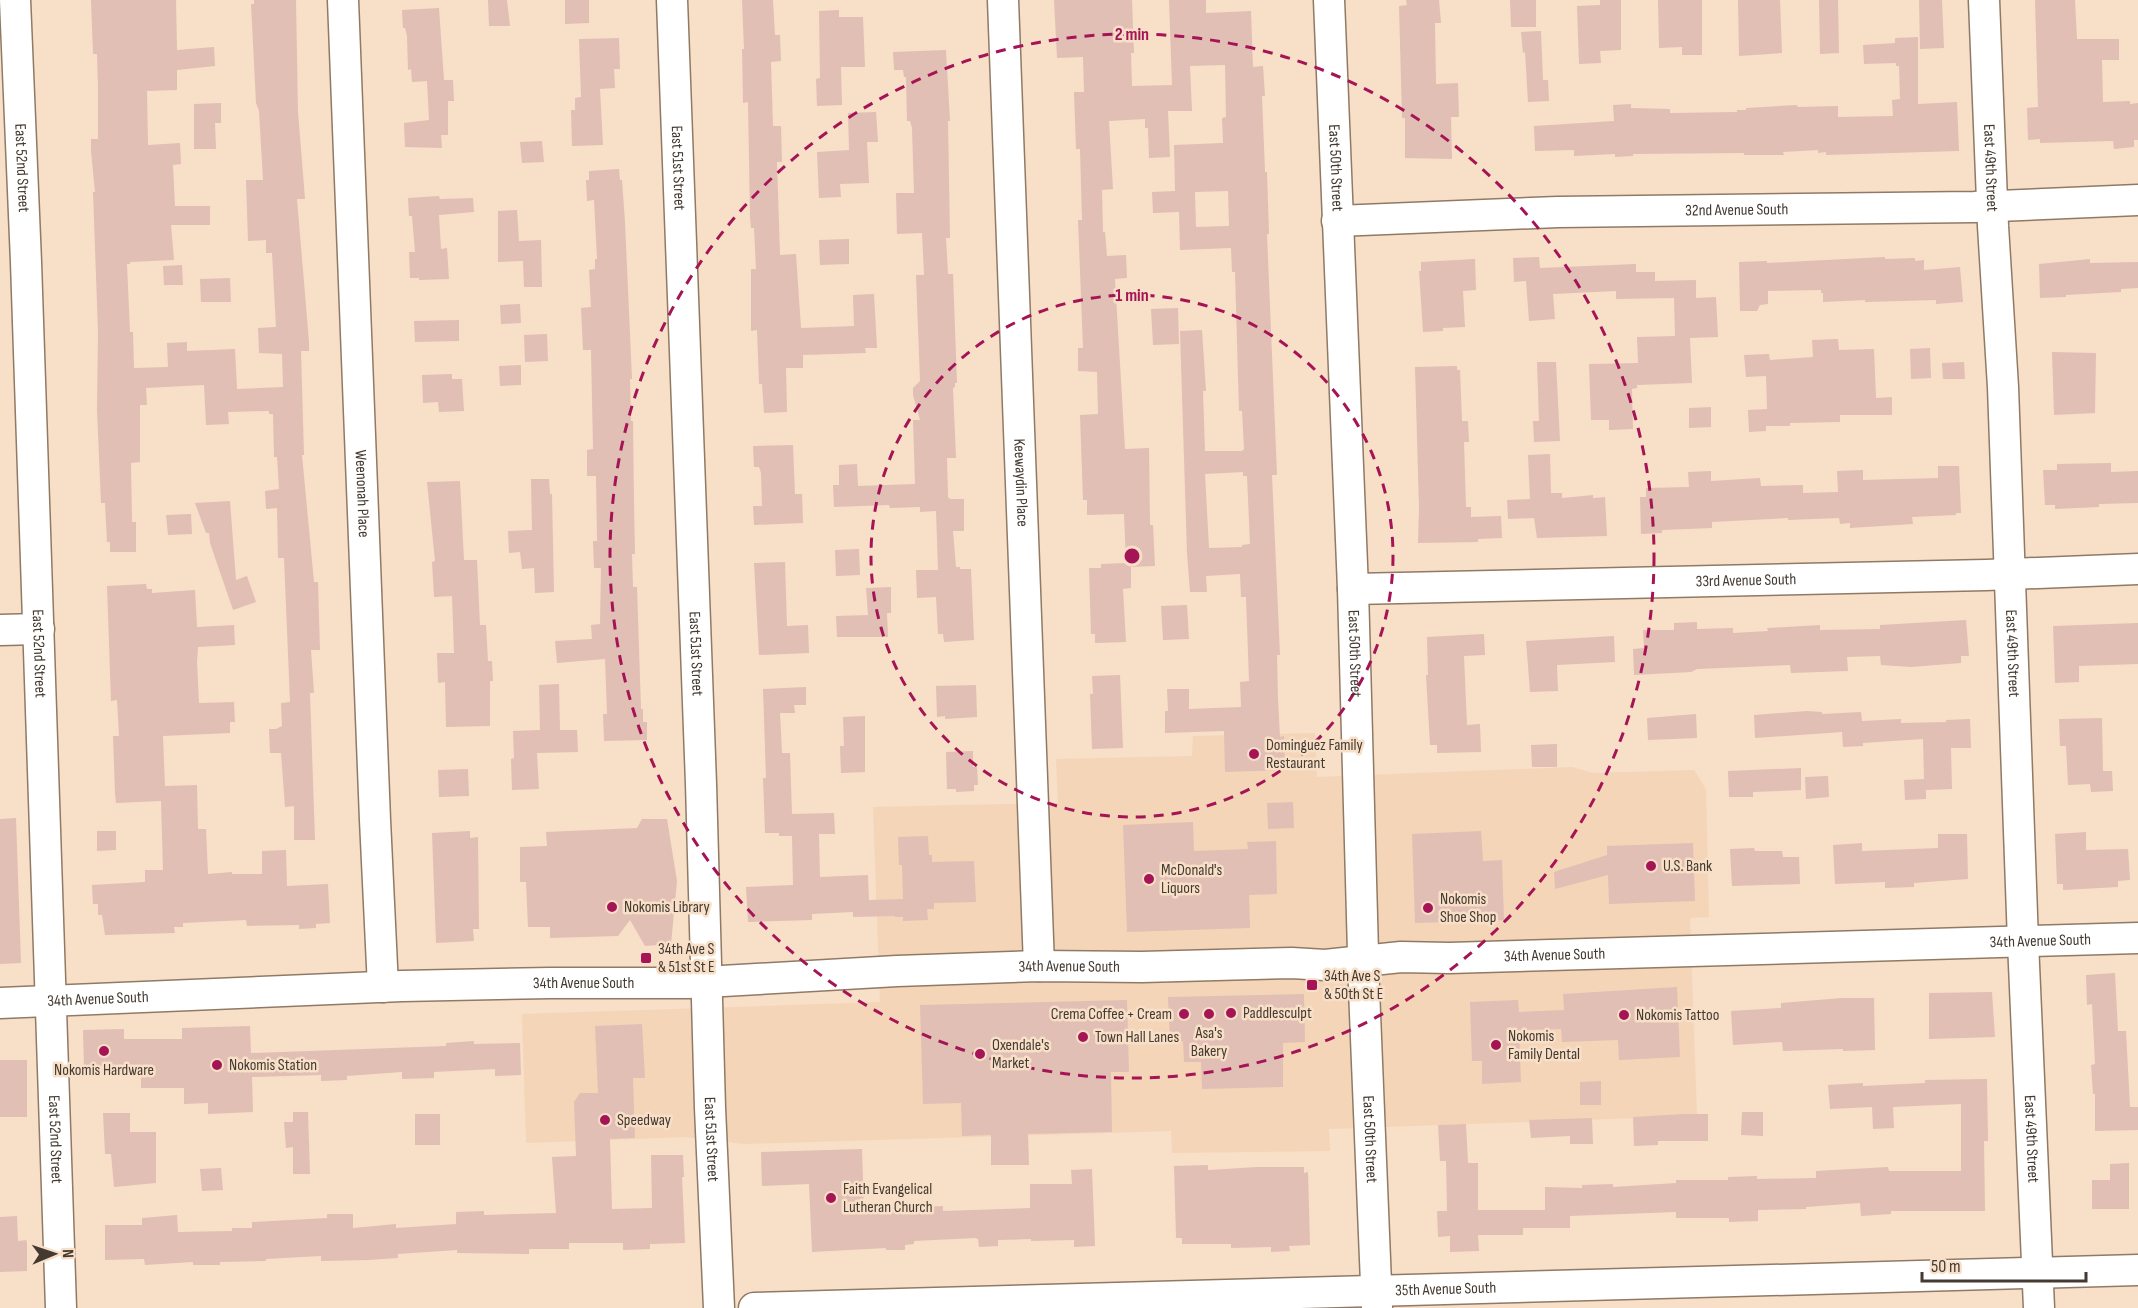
<svg xmlns="http://www.w3.org/2000/svg" width="2138" height="1308" viewBox="0 0 2138 1308" font-family="'Sofia Sans Condensed',sans-serif">
  <style>
    .built { fill: #f4d5b8 }
    .building { fill: #e1bfb4; fill-rule: evenodd }
    .lines { fill: none; stroke-linecap: round; stroke-linejoin: round }
    .minor-casing { stroke: #907a65; stroke-width: 33 }
    .minor { stroke: #fff; stroke-width: 30 }
    .ring { fill: none; stroke: #a51556; stroke-width: 3; stroke-dasharray: 10 8 }
    .poi-dot { fill: #a51556; stroke: #f8dfc8; stroke-width: 2 }
    .labels { text-anchor: middle; dominant-baseline: central; stroke-width: 5; stroke-linejoin: round; paint-order: stroke }
    .street-label { font-size: 16px; fill: #443a31; stroke: #f8dfc8 }
    .poi-label { font-size: 16px; fill: #443a31; stroke: #f8dfc8; text-anchor: start }
    .centre { fill: #a51556; stroke: #f8dfc8; stroke-width: 3 }
    .ring-label { font-size: 18px; text-anchor: middle; font-weight: bold; fill: #a51556; stroke: #f8dfc8; stroke-width: 5; stroke-linejoin: round; paint-order: stroke }
  </style>
  <rect width="100%" height="100%" fill="#f8dfc8"/>
  <!-- built -->
  <path class="built" d="M1315,733L1317,777L1572,767L1593,773L1694,770L1706,789L1709,917L1690,918L1697,1116L1329,1129L1330,1151L1172,1153L1171,1131L744,1144L686,1137L526,1143L522,1014L880,1002L873,807L1058,803L1056,759L1192,756L1193,736Z"/>
  <!-- building -->
  <path class="building" d="M91,0H176L177,50L214,47L215,66L177,70V90L147,91L148,145L180,143L181,164L173,165L175,206H210V225H171L174,260L130,262V264H127L130,332H133L134,368L168,367L167,343L187,342V351L235,349L237,389L283,387L282,354L259,353L258,328L276,327L272,253H266V240L248,241L246,180H263L259,111L256,103L251,4H254V0H296L298,112L305,199H297L309,342V351H301L304,455H302L314,582H318L320,650H311L314,693H310L315,840H294V806L285,807L281,753H270L269,729H276L282,726L281,703L290,702L284,558H278L277,508L266,509L265,491L279,489L277,457H274L273,414H269V411L228,412L229,424L206,425L204,385L146,388L147,405H140V462L131,463L132,522H136V552H110V542H107L105,503H101L97,410L98,332L93,192H95L91,151V139H98V88L97,54H93Z
    M488,0H507L510,26H489Z
    M565,0H589V23L565,24Z
    M742,0H773L775,35H780L781,61L771,62L773,126H781L782,162H777L780,255L796,254L801,328L854,326L853,295L874,294L877,348H865L866,353L803,355V368H786L787,412L764,413L762,384H759L757,330L751,331V269H756L754,228H751L750,217L748,102L743,103L742,49H744Z
    M1054,0H1132L1134,53H1131L1132,86L1172,85L1169,0H1206V13L1251,11L1253,67L1263,66L1265,96H1262L1265,172H1267L1269,234H1267L1277,475H1272L1280,655H1277L1278,699L1280,737L1284,736L1285,770L1225,772L1224,731L1165,733V711H1168L1167,689H1189V709L1241,707L1240,682L1249,681L1246,597H1241L1240,574L1206,576L1207,592H1190L1187,553L1180,331L1202,330L1206,391H1203L1205,451H1242L1244,449L1242,411H1239L1235,272H1232L1231,248L1180,250L1179,212L1153,213L1152,192L1175,191L1174,145L1223,143L1222,118L1226,117L1225,65L1190,66L1192,111H1168L1170,157L1149,158L1148,128H1145V119L1109,121L1113,189L1102,190L1103,232H1105L1107,256L1126,255L1127,278L1115,279L1125,449L1149,448L1150,525H1153L1155,566L1131,567V588L1123,589L1126,642L1095,643V634H1091L1089,568H1101V564L1126,563L1124,514L1087,515V500H1083L1080,415L1098,414L1097,372L1078,371V348H1083L1078,220H1082L1080,149H1076L1074,92H1084L1083,57L1057,58ZM1228,191L1229,226L1196,227L1195,192ZM1243,472V476H1247L1250,544L1242,545V547L1209,548L1205,474Z
    M1406,0H1439L1441,23H1435L1436,84L1458,83L1459,117H1451L1452,159L1405,158V118H1402L1399,6L1407,5Z
    M1510,0H1536V27H1511Z
    M1600,0H1621V50L1600,51L1601,63L1579,64L1577,6L1600,5Z
    M1658,0H1702V55H1682V47L1659,48Z
    M1738,0H1780L1782,53L1739,56Z
    M1819,0H1838L1839,53L1820,54Z
    M1919,0H1942L1944,48L1920,49Z
    M2035,0H2075L2077,39H2119V60H2102L2103,102L2130,101V104L2138,103V140H2134V147L2114,149L2113,141L2040,143V139L2028,140L2027,108L2038,107Z
    M439,8L444,80H453L454,101H448V135H441L442,148L405,147L404,123L429,120L427,81L412,82L411,69L408,70L407,36L405,28H403L402,10Z
    M839,10V17H863L865,67H841L842,105L817,106L816,79L820,78L819,11Z
    M1541,31L1543,80H1548L1549,101L1528,102L1525,52L1523,53L1521,32Z
    M1918,37V104L1957,102L1959,151L1826,155V152L1818,153V150L1783,152L1784,155H1744V153L1633,154V156L1615,157V154L1574,156V150L1535,151L1534,126L1614,121L1613,105L1631,104V108L1670,109V113L1737,112V110H1746V108L1797,105L1798,107L1838,106V117L1893,116L1892,100L1900,99L1899,66H1896V63L1864,64L1863,45L1895,43V38Z
    M619,38L620,69H614L615,88L600,89L603,145L572,146L571,110H575V98L581,97L579,39Z
    M946,50L950,121H948L950,238H946L948,274H953L957,383H955V387L953,388L956,458H947L948,497L950,499H964V531H953L956,567H960V569H971L974,640L944,642L943,634H938L936,597L917,598L916,570H938L936,511L920,512V507L890,508L889,505L834,507L833,485H839V465L857,464L858,486L915,484L913,420H920L913,395V388L920,381L916,275H924L922,233L897,234L896,193H914L912,128L910,121H907L906,77H904L903,70H894L893,52Z
    M221,103V123H215L216,149H194V104Z
    M876,112L878,142H867L869,183L840,184L841,197L819,198L817,152L849,150L848,113Z
    M542,141L544,162L522,163L520,142Z
    M619,169L620,180H622L625,222L632,379H630L631,421H633L634,502L635,554H632L633,587H637L641,709H643V722H647V740L604,741L603,714H607L605,659L557,663L555,641L592,639L591,625L600,624L601,568H594L593,541H597L596,476H587V450L593,449L591,350H583L581,308L591,307L589,270L595,269V259H597L594,200L587,201L586,180H589V171Z
    M439,196L440,199L473,198L474,212L439,215L441,249L447,248L449,279L419,280V278H410L409,252H415L412,216H409L408,198Z
    M517,210L519,241L541,240L542,287H524L523,261L498,262V211Z
    M849,239V264L820,265L819,240Z
    M1539,257L1540,268L1636,264V272H1655V281L1696,280V298L1716,297L1718,337L1690,338L1692,383L1637,385V388L1632,389L1633,429L1609,430V420H1591L1589,364L1638,363L1637,337L1675,336L1674,298L1616,299V291L1553,294L1555,319L1529,321L1526,281L1514,282L1513,258Z
    M1885,257V259L1915,258V261L1924,260V270L1960,267L1963,302L1936,304V300L1865,302V300L1823,302V293H1821V290L1768,291V304L1760,305L1757,311H1740L1739,262L1767,261V263Z
    M1475,259L1476,290L1463,291L1465,327L1443,328V331L1423,332L1419,271H1421V262Z
    M2090,259V263L2138,262V288L2121,289V292L2066,295V297L2040,298L2039,264Z
    M182,265L183,285H164L163,266Z
    M230,278L231,302H201L200,279Z
    M520,304L521,323L501,324L500,305Z
    M1178,308L1179,344L1153,345L1151,309Z
    M459,320V341L415,342L414,321Z
    M547,334L548,361L525,362L524,335Z
    M1838,339L1839,350L1874,349L1876,398L1892,397V415H1840V422L1790,423V426H1766V431L1749,432L1748,410L1767,409L1766,376L1746,377L1744,355L1769,354L1770,360L1813,357L1812,340Z
    M1930,348L1931,378L1911,379L1910,349Z
    M2052,352L2096,353L2095,413L2054,415Z
    M1537,362H1556L1560,441L1534,442L1533,421H1539Z
    M1964,362L1965,379H1943L1942,363Z
    M521,365V385L500,386L499,366Z
    M1457,366V370H1460L1462,421H1468L1469,442H1464L1466,507H1471V517L1501,516L1502,538L1478,539V542L1418,543L1419,508L1415,367Z
    M452,374V379H462L464,411L439,412L438,402L423,403L422,375Z
    M1711,407V427L1689,428V408Z
    M793,445L795,494H802L803,523L754,525L753,506H762L761,473L759,467H754L753,446Z
    M1550,454L1551,493H1562V498L1593,495V498L1605,497L1607,536L1537,538L1534,518L1508,519L1507,500L1530,499L1528,455Z
    M2111,463V472L2138,471V503L2099,504V507L2055,509V505H2045L2043,470H2057V464Z
    M1938,466H1959L1961,513H1956V515L1912,517L1913,524L1850,528V523L1840,524L1839,518L1788,520V518L1712,522V528L1662,530V533L1641,534L1640,497H1646V488L1689,487L1688,472L1711,471V481L1760,478L1761,486L1803,485V493L1838,492L1837,471L1863,470V480L1938,478Z
    M531,479H549L550,494H552L554,592L535,593L534,568L522,569L520,552L509,553L508,531L532,530Z
    M460,481L464,560H477L480,625H486L488,661H492L493,681H490V726L446,727L445,682L438,683L437,653H454L452,596L434,597L432,562L435,561L427,482Z
    M230,501L236,580L247,576L256,602L233,610L210,543L209,533H206L195,503Z
    M191,514L192,534L168,535L166,515Z
    M859,549L860,575L836,576L835,550Z
    M785,562L787,626L808,625L809,653L759,655L754,563Z
    M146,584L147,589H152V593L195,590L197,627L234,625L235,645L198,647L197,662L199,703L234,702L235,722H230V733L163,736L165,786L197,785L198,829H206L208,874L232,872V874H262V851L286,850L287,886L328,884L330,923L316,924V928L299,929V925L247,926L246,920L183,923V927H174L175,933L105,935L102,915H98V904H93L92,885L145,882V870H163L161,801L116,803L115,793L113,736H119L117,700L111,701L107,586Z
    M891,587V613H887L888,637H837L836,616L868,615L866,588Z
    M1187,605L1189,639L1163,640L1161,606Z
    M1966,620L1969,656H1961V663L1911,667L1881,665L1880,656L1847,657L1848,671L1791,673L1790,665L1697,669L1691,672L1634,675L1633,649L1644,648L1643,630H1674V623L1697,622V629L1733,628V633L1768,631L1767,628L1820,625V630L1880,629V625Z
    M2138,623V664L2079,666V682L2055,683L2053,626Z
    M1484,634L1485,655L1464,656L1467,725L1480,724L1481,752L1437,753V745H1430L1426,675H1428L1427,637Z
    M1614,636L1615,662L1557,665L1558,691L1530,692L1526,641Z
    M1120,675L1123,748L1092,749L1090,694H1093L1092,676Z
    M559,684L560,730H577L578,752L537,753L539,789L512,790L511,759L514,758L513,731L540,730L539,685Z
    M976,685L977,717L945,719V716L937,717L936,686Z
    M806,687V705H794L795,713H780L782,753H790L792,814L834,813L835,834H819L820,877L868,875L869,900L903,899L902,865H899L898,837L928,836L929,855H932V862L974,861L976,902L934,903V909H927L928,920L903,921V917H895V916L853,917V912L812,914V920L748,922L746,887L793,885L792,836H779V833H765L763,778H766L763,689Z
    M1807,711L1822,712V714L1861,712L1862,721L1901,719V723L1946,722V720L1970,719L1971,748H1951L1952,789L1926,790V799L1905,800L1904,780L1924,779L1923,739L1863,743V746L1843,747L1842,732L1755,738L1754,715Z
    M1696,714L1697,738L1648,740L1647,718Z
    M865,716V772L841,773L840,746H844L843,717Z
    M2102,718L2103,771H2112L2113,791L2091,792L2090,784L2068,785L2066,746H2060L2059,719Z
    M1557,744V767H1532L1531,745Z
    M973,751V767H977L978,785H974V791L956,792V789H947L946,752Z
    M1801,768V790L1753,792V797H1729L1728,771Z
    M468,769L469,796L439,797L438,770Z
    M1828,776L1829,797L1806,799L1805,777Z
    M1293,802L1294,828L1268,829L1267,803Z
    M16,818L21,963L0,964V819Z
    M642,819H667L677,881L671,944L645,946L630,920L618,936L550,938V927H528L526,882H520V847L547,846L546,832L637,828Z
    M1193,822L1194,851L1248,849L1247,842L1276,841L1277,894L1249,895L1250,928L1127,932L1123,825Z
    M97,831H116V850L97,851Z
    M470,831V838L478,837L479,929H473L474,941L436,943L432,833Z
    M1481,831L1483,861L1502,860L1504,920L1415,923L1412,834Z
    M2086,832V850L2128,849L2130,880L2118,881V887L2063,890V884H2057L2055,834Z
    M1938,834H1967L1968,879L1914,883V887L1885,888V882L1835,884L1833,845L1862,843V851L1938,848Z
    M1693,843L1695,901L1609,904L1608,875L1555,889L1554,872L1607,855V846Z
    M1754,848L1755,851H1782L1783,857H1799L1800,884L1732,886L1730,849Z
    M2115,973L2118,1031H2126L2130,1107H2138V1130L2095,1131V1094H2093L2091,1065L2095,1064L2092,1004L2087,1005L2086,975Z
    M1677,987L1680,1057L1619,1060L1618,1040L1562,1042L1561,1029L1519,1030L1521,1082L1482,1084V1061H1472L1470,1002L1518,1000L1519,1012L1564,1010L1563,994Z
    M1992,992L1995,1037L1929,1039V993Z
    M1304,994L1305,1042L1283,1043V1087L1202,1089L1201,1062H1184L1183,1041L1170,1042L1168,997Z
    M1842,998H1874L1875,1050L1843,1051V1049L1783,1051L1782,1042L1733,1045L1731,1011L1781,1008V1003Z
    M1127,1000L1129,1072H1111L1112,1132L1028,1134L1029,1165H991V1135L962,1136L961,1103L923,1104L920,1005Z
    M642,1024L645,1078H633L635,1138L610,1139L612,1209L652,1208L651,1155H683L684,1177H682L685,1243L650,1244V1249L623,1250V1243H569V1249H529V1254L457,1253V1250L398,1254V1258L369,1260L321,1261V1256L266,1259V1261L220,1262V1265H193V1262L145,1265L144,1259L105,1260V1225H142V1218L177,1215L178,1232L232,1231V1228H252V1222L327,1218V1214H353V1228L396,1224V1228L456,1224V1212L484,1211V1215L556,1213L552,1157L576,1156L574,1102L580,1093H598L595,1026Z
    M250,1026L251,1053L446,1046V1043L474,1041V1044L520,1043L521,1075L495,1076V1069L434,1072V1078L402,1079V1072L347,1076V1080L321,1081V1075L252,1077L253,1112L208,1114V1103L184,1104V1088H141V1066L84,1068L83,1030L124,1029V1039H182V1028Z
    M0,1060H27V1117H0Z
    M1987,1079L1988,1141H1984L1985,1211H1891V1214L1861,1216L1860,1203L1806,1207V1209L1758,1210V1221L1729,1222V1218H1676V1212L1570,1216V1228H1523V1235H1478L1479,1251L1450,1252V1236L1438,1237L1437,1211H1447L1446,1161H1440L1438,1125L1466,1124L1468,1163H1478V1210H1545V1187L1582,1188V1185L1613,1184V1187L1676,1183V1180H1728V1177L1757,1176V1179L1816,1178V1171L1888,1167L1889,1171H1961V1104L1893,1107L1894,1128L1873,1129L1872,1107L1830,1109L1828,1085L1863,1083V1086L1925,1083V1080Z
    M1601,1081V1105H1580V1082Z
    M293,1112H308L310,1174H293V1147L286,1148L284,1122H293Z
    M1742,1112H1763V1136L1741,1135Z
    M103,1113H130V1132H156V1183L114,1187L111,1154H105Z
    M415,1114H440V1145H415Z
    M1684,1114H1708V1141H1658V1145L1634,1146L1633,1117Z
    M1592,1118L1593,1144H1570V1136L1531,1138L1529,1120Z
    M862,1149L864,1210L943,1206V1211L1030,1208V1184H1072L1071,1170L1092,1169L1095,1246L1074,1247V1240L1031,1241V1239L998,1240V1246L979,1247L978,1239L975,1238L914,1241V1244L905,1245V1250H886V1248L812,1252L809,1184L762,1186L761,1152Z
    M2129,1163V1209H2092V1180H2110V1164Z
    M1208,1165V1170L1257,1167H1304V1173L1308,1172L1310,1245L1289,1246L1290,1251L1271,1252V1247L1231,1248V1244H1182V1238H1176L1174,1166Z
    M221,1168L223,1190L202,1191L200,1169Z
    M17,1216L18,1241L27,1240V1271L0,1272V1217Z"/>
  <g class="lines">
    <defs>
      <g id="minor">
        <path id="s1" d="M15,0L26,262L61,1308"/>
        <path id="s2" d="M343,0L375,820L383,987"/>
        <path id="s3" d="M672,0L701,784L710,1108L719,1308"/>
        <path id="s4" d="M1003,0L1039,966"/>
        <path id="s5" d="M1329,0L1353,589L1364,989L1377,1308"/>
        <path id="s6" d="M1984,0L1993,226L2003,387L2023,942L2039,1308"/>
        <path id="s7" d="M1337,221L1558,212L1974,207L2138,200"/>
        <path id="s8" d="M1353,589L1986,575L2138,569"/>
        <path d="M0,630L39,629"/>
        <path id="s9" d="M0,1003L402,986L550,983H688L897,971L1039,966L1142,967L1292,963L1325,965L1401,957L1449,958L2138,938"/>
        <path id="s10" d="M754,1308L2138,1270"/>
      </g>
    </defs>
    <!-- minor casing -->
    <use href="#minor" class="minor-casing"/>
    <!-- minor -->
    <use href="#minor" class="minor"/>
  </g>
  <!-- distance rings -->
  <g class="ring">
    <circle cx="1132" cy="556" r="261"/>
    <circle cx="1132" cy="556" r="522"/>
  </g>
  <!-- markers -->
  <g class="poi-dot">
    <circle cx="1254" cy="754" r="6"/>
    <circle cx="1651" cy="866" r="6"/>
    <circle cx="1149" cy="879" r="6"/>
    <circle cx="612" cy="907" r="6"/>
    <circle cx="1428" cy="908" r="6"/>
    <rect x="640" y="952" width="12" height="12" rx="3"/>
    <rect x="1306" y="979" width="12" height="12" rx="3"/>
    <circle cx="1231" cy="1013" r="6"/>
    <circle cx="1184" cy="1014" r="6"/>
    <circle cx="1209" cy="1014" r="6"/>
    <circle cx="1624" cy="1015" r="6"/>
    <circle cx="1083" cy="1037" r="6"/>
    <circle cx="1496" cy="1045" r="6"/>
    <circle cx="104" cy="1051" r="6"/>
    <circle cx="980" cy="1054" r="6"/>
    <circle cx="217" cy="1065" r="6"/>
    <circle cx="605" cy="1120" r="6"/>
    <circle cx="831" cy="1198" r="6"/>
  </g>
  <g class="labels">
    <!-- street labels -->
    <g class="street-label">
      <text stroke="none"><textPath href="#s1" startOffset="168">East 52nd Street</textPath></text>
      <text stroke="none"><textPath href="#s3" startOffset="168">East 51st Street</textPath></text>
      <text stroke="none"><textPath href="#s5" startOffset="168">East 50th Street</textPath></text>
      <text stroke="none"><textPath href="#s6" startOffset="168">East 49th Street</textPath></text>
      <text stroke="none"><textPath href="#s7" startOffset="400">32nd Avenue South</textPath></text>
      <text stroke="none"><textPath href="#s4" startOffset="483">Keewaydin Place</textPath></text>
      <text stroke="none"><textPath href="#s2" startOffset="494">Weenonah Place</textPath></text>
      <text stroke="none"><textPath href="#s8" startOffset="393">33rd Avenue South</textPath></text>
      <text stroke="none"><textPath href="#s1" startOffset="654">East 52nd Street</textPath></text>
      <text stroke="none"><textPath href="#s3" startOffset="654">East 51st Street</textPath></text>
      <text stroke="none"><textPath href="#s5" startOffset="654">East 50th Street</textPath></text>
      <text stroke="none"><textPath href="#s6" startOffset="654">East 49th Street</textPath></text>
      <text stroke="none"><textPath href="#s9" startOffset="2042">34th Avenue South</textPath></text>
      <text stroke="none"><textPath href="#s9" startOffset="1556">34th Avenue South</textPath></text>
      <text stroke="none"><textPath href="#s9" startOffset="1070">34th Avenue South</textPath></text>
      <text stroke="none"><textPath href="#s9" startOffset="584">34th Avenue South</textPath></text>
      <text stroke="none"><textPath href="#s9" startOffset="98">34th Avenue South</textPath></text>
      <text stroke="none"><textPath href="#s1" startOffset="1140">East 52nd Street</textPath></text>
      <text stroke="none"><textPath href="#s3" startOffset="1140">East 51st Street</textPath></text>
      <text stroke="none"><textPath href="#s5" startOffset="1140">East 50th Street</textPath></text>
      <text stroke="none"><textPath href="#s6" startOffset="1140">East 49th Street</textPath></text>
      <text stroke="none"><textPath href="#s10" startOffset="692">35th Avenue South</textPath></text>
    </g>
    <!-- poi labels -->
    <g class="poi-label">
      <text x="1266" y="745">Dominguez Family<tspan x="1266" dy="18">Restaurant</tspan></text>
      <text x="1663" y="866">U.S. Bank</text>
      <text x="1161" y="870">McDonald's<tspan x="1161" dy="18">Liquors</tspan></text>
      <text x="1440" y="899">Nokomis<tspan x="1440" dy="18">Shoe Shop</tspan></text>
      <text x="624" y="907">Nokomis Library</text>
      <text x="658" y="949">34th Ave S<tspan x="658" dy="18">&amp; 51st St E</tspan></text>
      <text x="1324" y="976">34th Ave S<tspan x="1324" dy="18">&amp; 50th St E</tspan></text>
      <text x="1243" y="1013">Paddlesculpt</text>
      <text x="1172" y="1014" text-anchor="end">Crema Coffee + Cream</text>
      <text x="1636" y="1015">Nokomis Tattoo</text>
      <text x="1209" y="1033" text-anchor="middle">Asa's<tspan x="1209" dy="18">Bakery</tspan></text>
      <text x="1508" y="1036">Nokomis<tspan x="1508" dy="18">Family Dental</tspan></text>
      <text x="1095" y="1037">Town Hall Lanes</text>
      <text x="992" y="1045">Oxendale's<tspan x="992" dy="18">Market</tspan></text>
      <text x="229" y="1065">Nokomis Station</text>
      <text x="104" y="1070" text-anchor="middle">Nokomis Hardware</text>
      <text x="617" y="1120">Speedway</text>
      <text x="843" y="1189">Faith Evangelical<tspan x="843" dy="18">Lutheran Church</tspan></text>
    </g>
  </g>
  <circle cx="1132" cy="556" r="9" class="centre"/>
  <g class="ring-label">
    <text x="1132" y="40">2 min</text>
    <text x="1132" y="301">1 min</text>
  </g>
  <!-- north arrow -->
  <g transform="translate(54 1254) rotate(88)" stroke="#f8dfc8" stroke-width="4.5" paint-order="stroke">
  <path d="M0-4.5L10 22L0 15L-10 22Z" fill="#443a31"/>
  <text y="-9" font-size="16" font-weight="bold" text-anchor="middle" fill="#443a31">N</text>
  </g>
  <!-- scale -->
  <path d="M1922 1272v9h164v-9" fill="none" stroke="#443a31" stroke-width="3"/>
  <text x="1931" y="1272" font-size="18" fill="#443a31" stroke="#f8dfc8" stroke-width="4.5" paint-order="stroke">50 m</text>
</svg>
